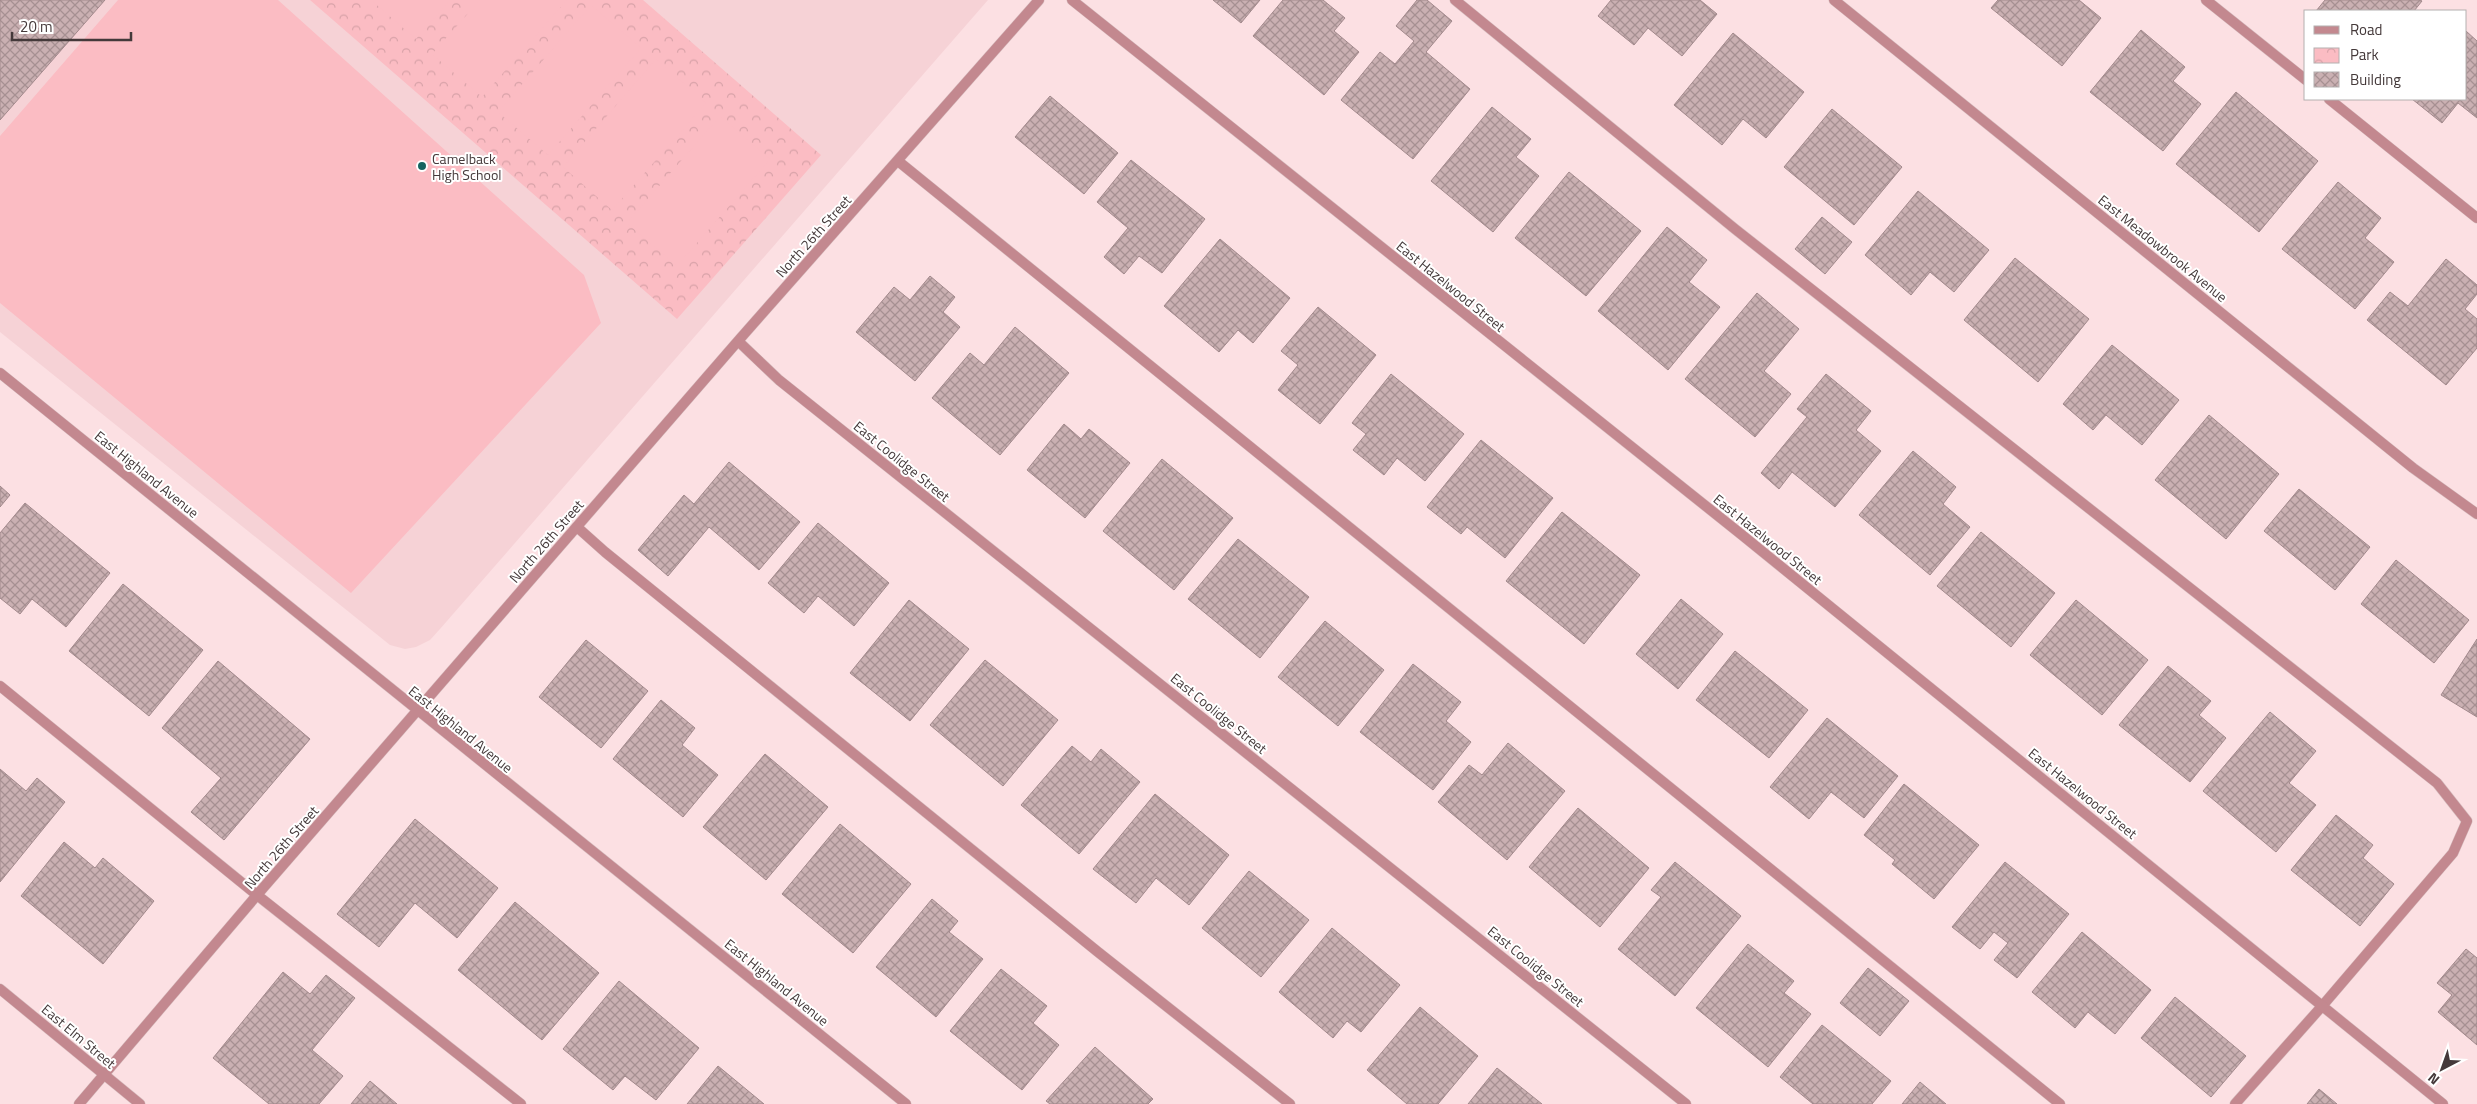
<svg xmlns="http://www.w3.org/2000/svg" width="2477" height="1104" viewBox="0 0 2477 1104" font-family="'Titillium Web',sans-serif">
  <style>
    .built { fill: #f6d2d6 }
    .park { fill: url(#park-crowns) }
    .pitch { fill: #fbbcc3 }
    .building { fill: url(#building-cross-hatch); stroke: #a2898c }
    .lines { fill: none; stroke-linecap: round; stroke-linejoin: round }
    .service-casing { stroke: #d7bfc1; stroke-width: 11 }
    .minor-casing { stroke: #d7bfc1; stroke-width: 11 }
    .service { stroke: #c3888f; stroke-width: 10 }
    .minor { stroke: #c3888f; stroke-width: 10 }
    .poi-dot { fill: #156461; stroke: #fff; stroke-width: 2 }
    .labels { text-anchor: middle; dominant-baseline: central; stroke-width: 4; stroke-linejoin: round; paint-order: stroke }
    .poi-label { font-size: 14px; fill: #44393a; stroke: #fff; text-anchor: start }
    .street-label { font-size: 14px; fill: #44393a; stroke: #fff }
  </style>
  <defs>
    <pattern id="park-crowns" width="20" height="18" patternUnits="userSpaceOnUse" patternTransform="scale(1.25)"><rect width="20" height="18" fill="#fbbcc3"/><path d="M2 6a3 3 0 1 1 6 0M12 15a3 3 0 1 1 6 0" fill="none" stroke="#d8a2a8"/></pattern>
    <pattern id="building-cross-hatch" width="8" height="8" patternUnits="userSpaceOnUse" patternTransform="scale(1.25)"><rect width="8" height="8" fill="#cab0b2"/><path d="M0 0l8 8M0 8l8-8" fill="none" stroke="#a69092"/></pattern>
  </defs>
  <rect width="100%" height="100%" fill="#fce0e3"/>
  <!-- built -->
  <path class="built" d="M0,0H988L440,629L430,640L416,647L405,649L390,645L0,332Z"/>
  <!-- park -->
  <path class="park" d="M310,0H643L821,155L677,319Z"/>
  <!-- pitch -->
  <path class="pitch" d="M118,0H278L584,275L601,323L351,593L0,303V136Z
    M371,0H450L416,39Z
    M480,0H567L482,97L432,54Z
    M591,5L641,48L548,155L498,112Z
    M656,59L706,103L612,210L563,167Z
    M720,116L770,159L677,266L627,223Z"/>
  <!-- building -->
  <path class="building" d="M0,0H105L0,120Z
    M1213,0H1260L1241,23Z
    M1283,0H1323L1345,18L1334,31L1359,52L1324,95L1253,36Z
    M1417,0H1427L1452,21L1426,52L1470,89L1413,159L1341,100L1380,52L1395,64L1414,41L1396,26Z
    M1611,0H1700L1717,14L1682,56L1648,28L1634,45L1598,16Z
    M1998,0H2079L2101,18L2062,66L1991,8Z
    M2325,0H2420L2422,1L2414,11H2316Z
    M2141,30L2185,67L2173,81L2201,104L2163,151L2090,92Z
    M2466,31L2477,41V118L2458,103L2442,123L2412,99H2466Z
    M1733,33L1804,92L1766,138L1743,119L1722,145L1674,105Z
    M2236,92L2318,161L2259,232L2176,164Z
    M1050,96L1118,153L1084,194L1015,137Z
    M1492,107L1531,139L1516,157L1539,176L1493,232L1431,181Z
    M1832,109L1902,167L1854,225L1784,167Z
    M1131,160L1205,219L1162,273L1139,256L1124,274L1104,257L1128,228L1097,202Z
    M1569,172L1641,231L1586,296L1515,238Z
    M2338,182L2381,218L2365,238L2394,262L2355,309L2282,249Z
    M1918,191L1989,250L1954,292L1930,272L1911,295L1865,255Z
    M1822,217L1852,242L1825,274L1795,249Z
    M1667,227L1707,260L1689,282L1720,307L1668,370L1598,311Z
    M1220,239L1290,298L1253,343L1238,330L1219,352L1164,306Z
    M2015,258L2089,319L2038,382L1964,320Z
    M2446,259L2477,285V294L2465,309L2477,319V348L2446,385L2367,320L2390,292L2408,306Z
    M930,276L955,297L943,312L960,327L915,381L856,332L894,287L910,300Z
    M1757,293L1799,329L1764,371L1791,394L1755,437L1685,379Z
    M1318,307L1376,355L1320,424L1278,390L1298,365L1281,351Z
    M1015,327L1069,373L1000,455L932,398L970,353L984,365Z
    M2112,345L2179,400L2142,445L2106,415L2093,430L2063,404Z
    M1391,374L1464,434L1425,481L1397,458L1384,475L1353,450L1366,434L1352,423Z
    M1826,374L1871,411L1856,430L1881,451L1835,507L1792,472L1779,489L1761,473L1807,417L1797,409Z
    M2209,415L2279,474L2226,539L2155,480Z
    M1064,424L1081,439L1089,429L1130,463L1085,518L1027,470Z
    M1481,440L1553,498L1505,558L1467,527L1461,534L1427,507Z
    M1913,451L1956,487L1943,504L1970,527L1930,575L1859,515Z
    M1162,459L1233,518L1174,590L1103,531Z
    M729,462L800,522L759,570L709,527L668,576L638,550L684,495L694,504Z
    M0,486L10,495L0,507Z
    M2299,489L2370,547L2335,590L2264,531Z
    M25,503L110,573L66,627L32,599L20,614L0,598V533Z
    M1562,512L1640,575L1584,644L1506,581Z
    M818,523L889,583L854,626L818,596L804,613L768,583Z
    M1981,532L2055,593L2011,647L1937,586Z
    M1238,539L1309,597L1260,658L1188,599Z
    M2396,560L2469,620L2434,663L2361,604Z
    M123,584L203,650L149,716L69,651Z
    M1681,599L1723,634L1678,689L1636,654Z
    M909,600L969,649L910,721L850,673Z
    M2076,600L2148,660L2102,715L2030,655Z
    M1325,621L1384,670L1338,726L1278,677Z
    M2477,639V717L2441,695Z
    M586,640L648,691L601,748L539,697Z
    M1735,651L1808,710L1769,758L1696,700Z
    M985,660L1058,720L1003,786L930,725Z
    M218,661L310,739L224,840L191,812L221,778L162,728Z
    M1413,664L1461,702L1446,721L1471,742L1433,790L1360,732Z
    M2168,666L2211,701L2199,715L2226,738L2190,782L2119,725Z
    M661,700L695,728L682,745L718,775L683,817L613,759Z
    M2270,712L2316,751L2289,783L2316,805L2276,852L2203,791Z
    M1827,718L1898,776L1864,818L1831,792L1809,819L1770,787Z
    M1508,743L1565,791L1507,860L1438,802L1469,765L1482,775Z
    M1072,746L1091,762L1101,749L1140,782L1079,854L1021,805Z
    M765,754L828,807L766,880L703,827Z
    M0,769L26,791L37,778L65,802L0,882Z
    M1904,784L1979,845L1934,899L1892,864L1895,860L1864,835Z
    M1155,794L1229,855L1189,905L1156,878L1136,903L1093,869Z
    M1578,808L1649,868L1600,927L1529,867Z
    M2336,815L2373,845L2363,858L2394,884L2360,926L2291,870Z
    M415,819L498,888L457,938L415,903L379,947L337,914Z
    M840,824L911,884L853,953L782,894Z
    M64,842L95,868L103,858L154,901L103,964L21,896Z
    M1675,862L1741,916L1675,996L1618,949L1661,897L1651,890Z
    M2005,862L2069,914L2017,978L1994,960L2008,943L1994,932L1980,949L1952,927Z
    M1249,871L1309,920L1261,977L1202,928Z
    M932,899L958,921L949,932L983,959L936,1017L876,967Z
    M515,902L599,973L542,1040L458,970Z
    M1332,928L1400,985L1361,1032L1347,1021L1333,1038L1279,992Z
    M2082,932L2151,990L2115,1034L2088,1012L2075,1028L2032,992Z
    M1748,944L1794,981L1784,993L1811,1014L1768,1067L1696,1008Z
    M2466,949L2477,958V1045L2438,1012L2452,995L2437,983Z
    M1868,968L1909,1001L1880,1036L1840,1003Z
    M1001,969L1047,1006L1033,1023L1059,1045L1022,1090L950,1031Z
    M283,972L310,994L326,975L355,998L312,1050L343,1076L319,1104H269L213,1058Z
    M619,981L699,1048L656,1100L625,1076L613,1090L563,1049Z
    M2175,997L2246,1056L2211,1097L2141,1038Z
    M1420,1007L1478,1056L1438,1104H1407L1367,1070Z
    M1822,1025L1891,1081L1872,1104H1813L1780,1077Z
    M1095,1047L1153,1099L1148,1104H1050L1046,1101Z
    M718,1066L764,1104H687Z
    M1497,1068L1542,1104H1468Z
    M370,1081L397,1104H351Z
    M1920,1082L1946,1104H1902Z
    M2319,1089L2337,1104H2307Z"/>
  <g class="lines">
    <defs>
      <path id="service" d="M1455,0L1735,229L2437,783L2467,821L2453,853L2323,1005L2235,1104
        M2206,0L2306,80
        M2329,99L2477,218
        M898,161L2060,1104
        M577,527L605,552L1098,952L1290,1104
        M0,686L257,895L521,1104"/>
      <path id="minor" d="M1072,0L1742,535L2443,1104
        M1834,0L2413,468L2477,514
        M738,341L779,380L1686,1104
        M0,373L906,1104
        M0,989L140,1104
        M79,1104L257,895L738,341L1039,0"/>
    </defs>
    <!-- service casing -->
    <use href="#service" class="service-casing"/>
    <!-- minor casing -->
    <use href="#minor" class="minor-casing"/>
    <!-- service -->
    <use href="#service" class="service"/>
    <!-- minor -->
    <use href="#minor" class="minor"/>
  </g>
  <!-- markers -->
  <circle class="poi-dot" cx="422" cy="166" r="5"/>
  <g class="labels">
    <!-- poi labels -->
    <g class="poi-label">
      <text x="432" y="158">Camelback<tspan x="432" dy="16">High School</tspan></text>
    </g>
    <!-- street labels -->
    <g class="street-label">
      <text transform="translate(813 236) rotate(-48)">North 26th Street</text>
      <text transform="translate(2163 248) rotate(39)">East Meadowbrook Avenue</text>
      <text transform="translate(1451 286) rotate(39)">East Hazelwood Street</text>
      <text transform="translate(902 461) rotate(39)">East Coolidge Street</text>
      <text transform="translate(147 474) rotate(39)">East Highland Avenue</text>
      <text transform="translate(1768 539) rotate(39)">East Hazelwood Street</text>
      <text transform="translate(546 541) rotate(-49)">North 26th Street</text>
      <text transform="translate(1219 713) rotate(39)">East Coolidge Street</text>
      <text transform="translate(461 729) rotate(39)">East Highland Avenue</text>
      <text transform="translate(2083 793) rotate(39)">East Hazelwood Street</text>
      <text transform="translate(281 847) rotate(-49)">North 26th Street</text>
      <text transform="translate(1536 966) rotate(39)">East Coolidge Street</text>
      <text transform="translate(777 982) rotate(39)">East Highland Avenue</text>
      <text transform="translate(79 1036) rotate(40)">East Elm Street</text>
    </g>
  </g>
  <!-- legend -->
  <rect x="2304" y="10" width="162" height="90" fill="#ffffff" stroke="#b4b0b0"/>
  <rect x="2314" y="26" width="25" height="8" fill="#c3888f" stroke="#b4b0b0"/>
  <text x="2350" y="35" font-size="15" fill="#44393a">Road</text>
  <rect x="2314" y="48" width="25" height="15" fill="url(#park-crowns)" stroke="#b4b0b0"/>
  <text x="2350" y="60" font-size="15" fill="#44393a">Park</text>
  <rect x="2314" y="72" width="25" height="15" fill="url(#building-cross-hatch)" stroke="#b4b0b0"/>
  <text x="2350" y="85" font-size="15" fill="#44393a">Building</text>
  <!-- north arrow -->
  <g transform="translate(2442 1069) rotate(221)" stroke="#ffffff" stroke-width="4" paint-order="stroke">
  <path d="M0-4L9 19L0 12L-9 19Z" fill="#44393a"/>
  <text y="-8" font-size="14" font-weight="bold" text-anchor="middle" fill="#44393a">N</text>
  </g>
  <!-- scale -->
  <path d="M12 32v8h119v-8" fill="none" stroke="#44393a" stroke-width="2.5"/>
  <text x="20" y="32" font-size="15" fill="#44393a" stroke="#ffffff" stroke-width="4" paint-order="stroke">20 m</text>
</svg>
